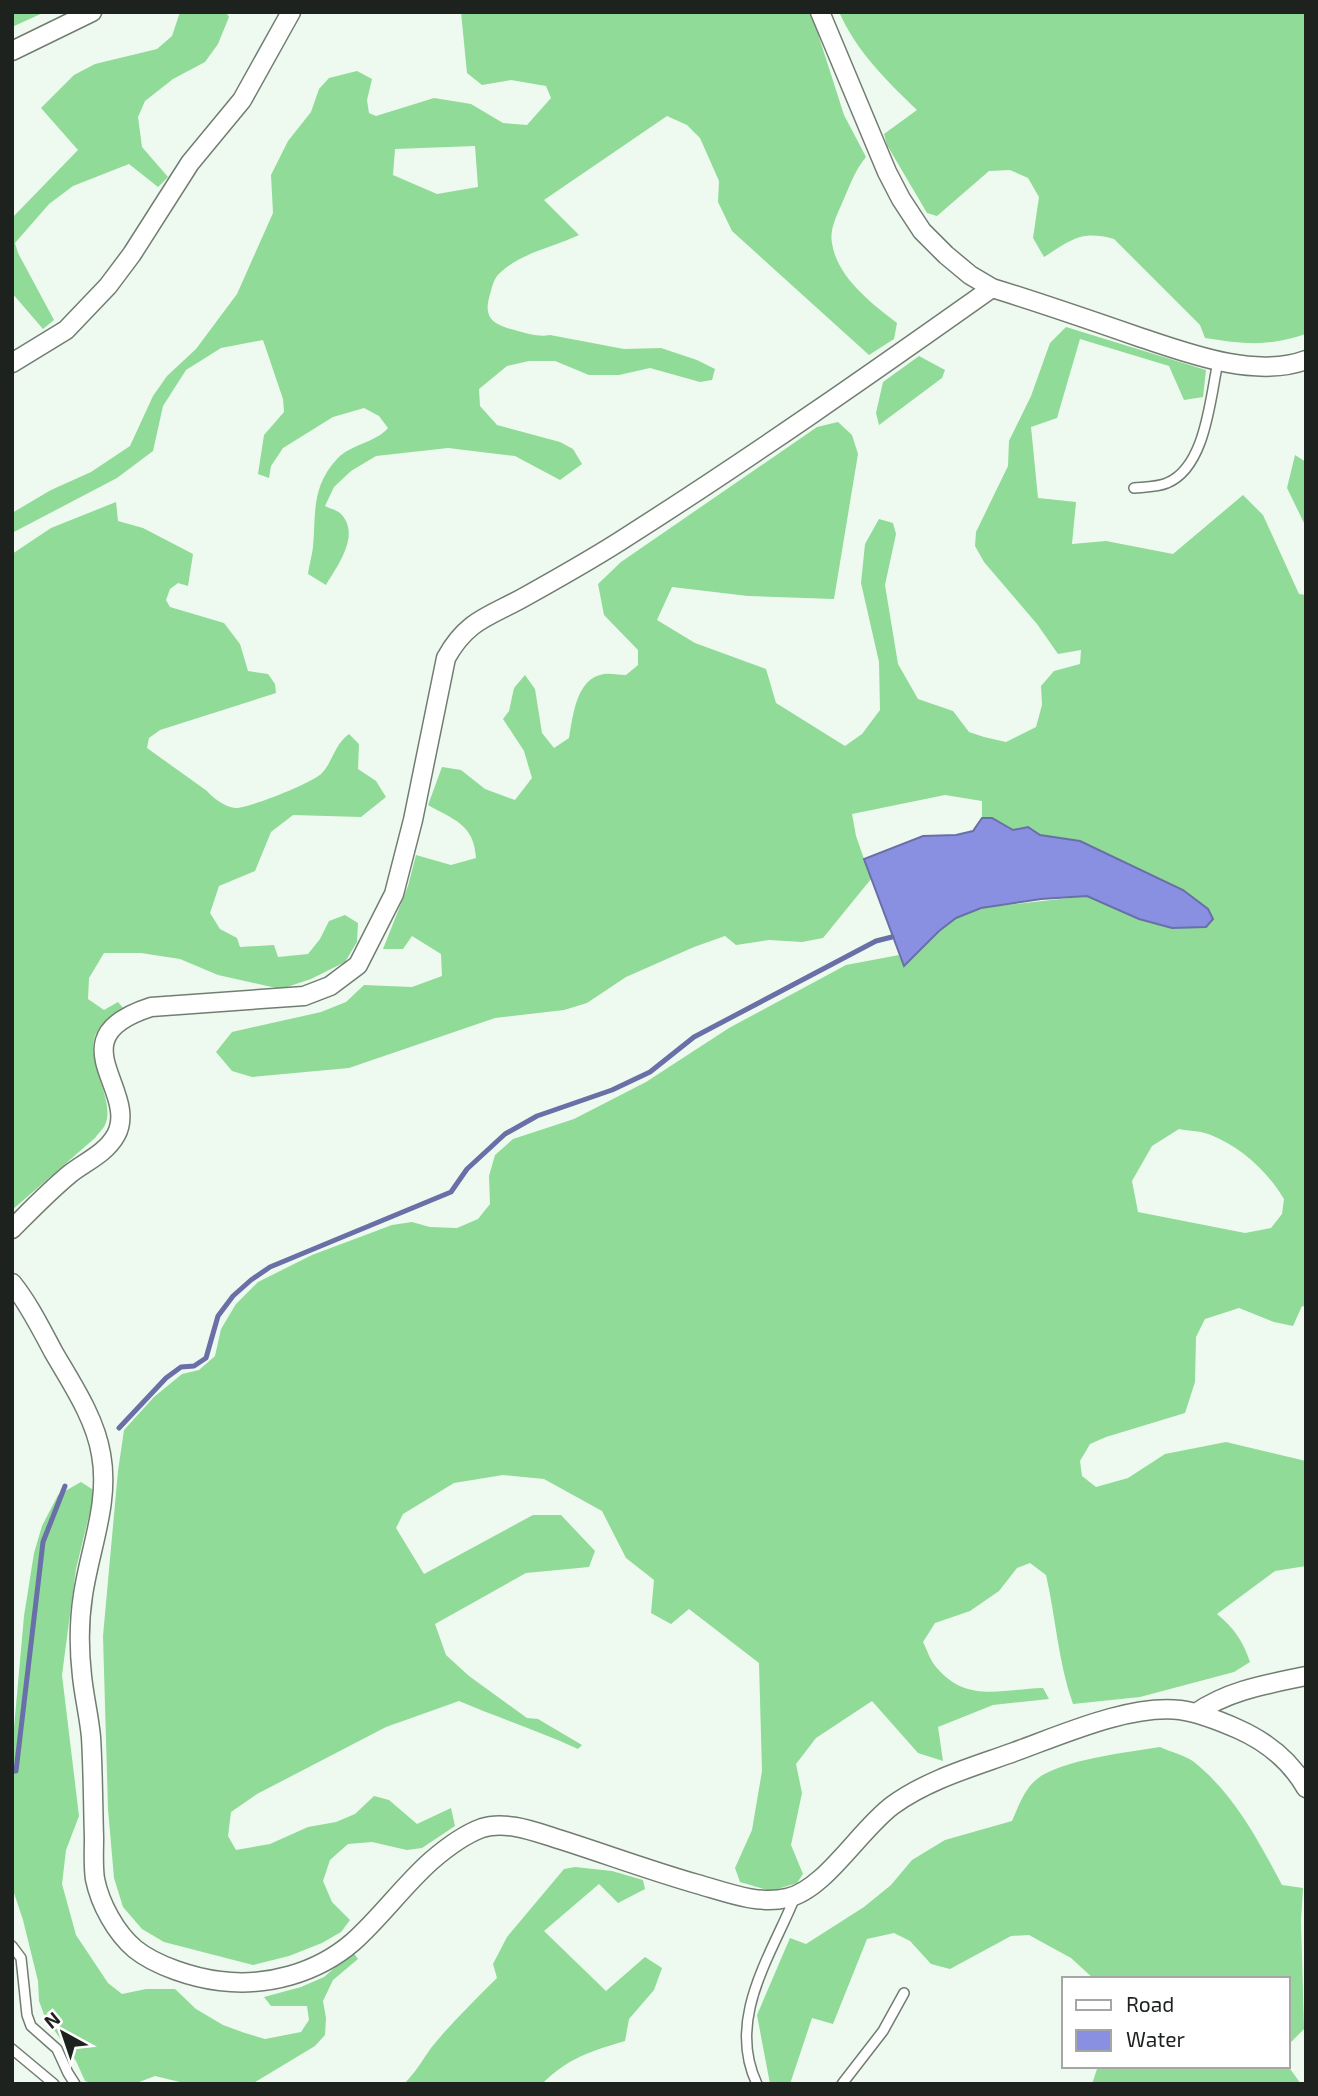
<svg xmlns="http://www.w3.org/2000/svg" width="1318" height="2096" viewBox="0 0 1318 2096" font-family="'Exo 2',sans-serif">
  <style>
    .forest { fill: #8fdb97; fill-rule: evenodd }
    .water { fill: #8990e2; stroke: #696fa7; stroke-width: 2 }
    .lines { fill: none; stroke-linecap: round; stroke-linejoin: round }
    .stream { stroke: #696fa7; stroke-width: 5 }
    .lane-casing { stroke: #727d72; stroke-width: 12 }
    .street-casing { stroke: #727d72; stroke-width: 21 }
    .lane { stroke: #fff; stroke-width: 9 }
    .street { stroke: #fff; stroke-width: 18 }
  </style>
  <rect width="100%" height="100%" fill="#eefaef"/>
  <!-- forest -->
  <path class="forest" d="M12,12H45L12,27Z
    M180,12H226L229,17L218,44L205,62L173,79L145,101L138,117L142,147L168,177L158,187L129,164L73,186L49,204L15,243L18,253L54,320L43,329L12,293V218L78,150L41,108L74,75L95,64L157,49L172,36Z
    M461,12H811L844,115L866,157C855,170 850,185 843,201C838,213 829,229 832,243C837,277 871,303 897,323L894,339L869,355L732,231L718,202L719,181L700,138L687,125L667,116L544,200L579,235C552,248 518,253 497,276C494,280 492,286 491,291C481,320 494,325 518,331C529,334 539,337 550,335L624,349L661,348L697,360L715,369L712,380L700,382L650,368L619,375H589L555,361H529L507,366L479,389L480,406L497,425L560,442L573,449L582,464L560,480L515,456L448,448L376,456L351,471L334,487L325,506C329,508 336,510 340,513C362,534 337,566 326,585L308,574C309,565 312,556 313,547C316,514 311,487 337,459C351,444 375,443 388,428L379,416L364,408L333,417L283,448L271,466L269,478L258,474L264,435L284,412L283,399L263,340L221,348L186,370L163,406L153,451L117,478L12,533V513L51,490L91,472L130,446L153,396L167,376L196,349L237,294L273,213L271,175L288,141L311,112L319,89L329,78L357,71L372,79L367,100L369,113L376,116L434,98L471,104L503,123L527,125L551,98L546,86L511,80L482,85L467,73ZM475,146L478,187L437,194L393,175L395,149Z
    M839,12H1306V334C1266,347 1245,344 1205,338L1200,325L1114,239C1080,230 1072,240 1044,257L1033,238L1039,197L1028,178L1010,170L989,171L937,216L927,213L887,145L884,134L917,110C886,80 857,52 839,12Z
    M1066,327L1206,370L1203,397L1184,400L1169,366L1080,339L1057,418L1031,427L1038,498L1076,502L1072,544L1106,541L1173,554L1243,495L1263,515L1299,594L1306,595V1307L1302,1306L1293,1326L1274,1322L1239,1308L1205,1319L1196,1337L1195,1382L1185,1413L1106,1437L1090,1444L1080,1461L1082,1476L1096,1487L1128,1478L1165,1454L1226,1442L1306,1461V1566L1275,1571L1217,1614C1234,1628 1243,1641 1250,1662L1234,1672L1140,1697L1073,1704C1058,1662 1056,1618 1046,1575L1030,1563L1017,1568L999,1591L970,1611L935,1623L923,1642C927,1650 930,1660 936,1667C967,1704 1002,1689 1043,1688L1049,1699L993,1705L938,1727L943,1761L918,1753L872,1701L816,1738L796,1764L802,1793L791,1845L803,1874L797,1883L771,1891L740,1882L735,1868L752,1830L762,1771L759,1663L689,1609L671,1624L651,1613L654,1580L626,1558L602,1511L544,1479L503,1475L454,1483L403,1514L396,1528L424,1574L533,1515H561L595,1551L589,1567L526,1573L435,1624L446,1655L469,1676L527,1718L538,1719L582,1745L578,1749C539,1731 499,1718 459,1701L386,1727L257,1794L231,1812L228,1836L236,1850L270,1844L308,1827L336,1822L355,1814L374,1796L389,1800L417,1824L451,1808L455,1826L422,1848L407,1850L372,1842L348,1844L330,1860L323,1881L332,1902L350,1920L341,1932L322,1943L289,1956L253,1965L164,1942L142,1929L123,1907L114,1878L108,1809L103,1636L118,1471L124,1430L154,1397L182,1374L199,1370L215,1356L221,1329L236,1304L258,1282L312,1255L392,1225L412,1222L430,1227L457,1228L478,1219L490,1204L489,1176L495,1155L513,1139L574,1119L646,1082L729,1028L846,965L899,955L904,966L939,931L956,918L981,908L1087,896L1139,919L1183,890L1080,841L1040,835L1028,827L1013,830L992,818H982V801L945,795L852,814L856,836L871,879L823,938L802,942L769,940L736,945L725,936L694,947L626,977L587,1003L564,1010L495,1018L349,1068L252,1077L232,1071L216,1052L232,1032L321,1012L346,1002L364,985L412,987L442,976L441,954L412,936L403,949H383L408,886L416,855L451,865L476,858C474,824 454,820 428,805L442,767L461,770L485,789L515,800L532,778L524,751L503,719L509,711L514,688L525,675L535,689L542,733L554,748L569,738C573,716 576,678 604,674C611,673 619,675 626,675L638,665V650L604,615L598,584L621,562L817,427L838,422L852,435L858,454L834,599L748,596L672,587L657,620L695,643L766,669L776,703L845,746L862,734L880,710L879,662L861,583L865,544L879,519L893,523L896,534L885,585L898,664L918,699L953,711L969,732L984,737L1006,742L1036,727L1042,705L1041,686L1054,671L1080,664L1081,650L1058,654L1037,624L984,562L975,546L976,532L1008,466L1009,441L1031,396L1050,343ZM1179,1129C1189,1131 1202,1131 1211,1135C1241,1147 1268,1172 1284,1199L1282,1214L1271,1228L1245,1233L1138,1212L1132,1181L1152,1146Z
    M919,356L945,370L942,378L879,425L876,413L883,382Z
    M1295,455L1306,462V527L1287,488Z
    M116,502L118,521L143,528L193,554L188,586L178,583L170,589L166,600L170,607L224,623L240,644L248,671L268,674L275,684L276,693L160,730L149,738L147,748L207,791C213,798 225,807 235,808C247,809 312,783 321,774C333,762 334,745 349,734L359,744L358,769L376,781L386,797L361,817L293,815L271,832L255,871L219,886L210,913L220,929L237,938L240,947L274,945L278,957L308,954L320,939L329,921L345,915L358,923L357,942L345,962L311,979L281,989L218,975L180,959L141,953H104L89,978L88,999L104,1010L118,1002L124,1009C114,1017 99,1025 95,1036C86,1062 116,1101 105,1125C103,1129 98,1134 95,1138L12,1210V554L51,528Z
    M81,1482L95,1491L76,1569L62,1675L79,1816L66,1850L62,1884L76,1935L108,1983L122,1994L146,1989H175L196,2009L223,2025L245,2033L265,2039L301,2032L309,2020L307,2006H271L264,1997L301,1987L324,1977L353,1952L358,1959L333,1980L323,2001L326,2018L325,2035L315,2046L252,2084H188L155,2076L134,2084H95L85,2081L76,2061L45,2017L39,2001L38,1981L23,1920L13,1890L12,1750L24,1616L34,1553L42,1526L58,1495Z
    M1160,1747C1170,1752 1185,1755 1194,1762C1234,1794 1258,1840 1282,1885L1303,1888L1301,1921L1304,2029L1288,2045V1979H1094L1071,1958L1029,1935L1011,1936L950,1969L931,1964L910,1941L894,1933L867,1939L833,2024L812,2018L790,2084H770L757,2015L790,1938L806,1944L864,1907L891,1885L912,1860L945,1840L1012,1821C1018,1807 1025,1788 1037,1779C1060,1760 1129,1752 1160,1747Z
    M575,1867L612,1871L643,1880L645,1889L618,1903L599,1884L544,1931L606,1991L645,1957L662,1968L654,1990L629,2019L625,2041C591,2051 568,2058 542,2084H404C415,2073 422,2061 431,2048C451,2023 474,2001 497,1978L493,1964L507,1937L564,1869Z
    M1098,2066H1288L1301,2084H1092Z"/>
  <!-- water -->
  <path class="water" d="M982,818H992L1013,830L1028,827L1040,835L1080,841L1183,890L1208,909L1213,919L1206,927L1172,928L1139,919L1087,896L1041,899L981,908L956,918L939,931L904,966L864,859L923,836L956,835L973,831Z"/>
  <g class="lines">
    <!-- stream -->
    <path class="stream" d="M119,1428L166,1378L181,1367L194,1366L206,1358L218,1316L233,1296L251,1280L270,1267L451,1192L467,1169L505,1134L537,1116L612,1090L650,1072L694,1037L876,941L892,937
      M12,1771H16L43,1542L65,1486"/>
    <defs>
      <path id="lane" d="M1134,488C1144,487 1158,487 1167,483C1206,467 1210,398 1218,362
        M12,1946L21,1958L27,2015L31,2026L57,2049L68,2073L75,2084
        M12,2049L54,2084
        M757,2084C726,2019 771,1956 795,1897
        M842,2084L883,2031L904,1993"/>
      <path id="street" d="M820,12L887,172L901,199L922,231L946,255L970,275L992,288C1041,303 1090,320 1139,337C1187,353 1255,379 1306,360
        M12,51L92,12
        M12,363L66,330L108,286L132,254L190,163L242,100L291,12
        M12,1229C31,1210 50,1190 71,1173C87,1161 106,1153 116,1135C140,1090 54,1038 151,1007L304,996L330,986L358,965L394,894L413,820L446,658C468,618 492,616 528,595C562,576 596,557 628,536C752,457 872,373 992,288
        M12,1283C29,1304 41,1329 54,1353C72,1384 95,1418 101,1454C110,1502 90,1548 83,1595C79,1621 79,1650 82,1676C84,1696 89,1716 91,1737C93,1770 93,1805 94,1838C94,1851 93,1866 95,1879C100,1904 116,1933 135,1949C156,1966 194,1978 220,1981C267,1987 317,1973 353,1942C381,1917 403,1886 431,1861C446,1848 463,1835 482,1828C504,1821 530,1830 552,1837C600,1852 648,1870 697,1884C726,1892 757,1905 787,1898C825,1890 860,1829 893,1805C929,1779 973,1767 1014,1752C1061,1735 1130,1704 1180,1710C1200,1713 1220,1721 1238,1729C1267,1742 1290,1760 1306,1788
        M1196,1713C1229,1690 1268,1684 1306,1676"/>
    </defs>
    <!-- lane casing -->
    <use href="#lane" class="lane-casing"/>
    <!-- street casing -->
    <use href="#street" class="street-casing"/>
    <!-- lane -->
    <use href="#lane" class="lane"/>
    <!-- street -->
    <use href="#street" class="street"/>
  </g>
  <!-- border -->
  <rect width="1318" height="2096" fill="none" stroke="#1e221e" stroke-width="28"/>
  <!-- legend -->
  <rect x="1062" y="1977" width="228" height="91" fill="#ffffff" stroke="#a5a7a5" stroke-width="2"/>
  <rect x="1076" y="2000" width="35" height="10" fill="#ffffff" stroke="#a5a7a5" stroke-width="2"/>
  <text x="1126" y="2012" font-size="21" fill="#1e221e">Road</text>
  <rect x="1076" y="2030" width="35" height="21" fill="#8990e2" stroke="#a5a7a5" stroke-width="2"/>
  <text x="1126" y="2047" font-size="21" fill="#1e221e">Water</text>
  <!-- north arrow -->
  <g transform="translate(63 2033) rotate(320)" stroke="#ffffff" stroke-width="5" paint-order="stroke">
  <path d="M0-5L12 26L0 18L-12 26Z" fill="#1e221e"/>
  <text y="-10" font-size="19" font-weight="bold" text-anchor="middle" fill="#1e221e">N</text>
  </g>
</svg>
